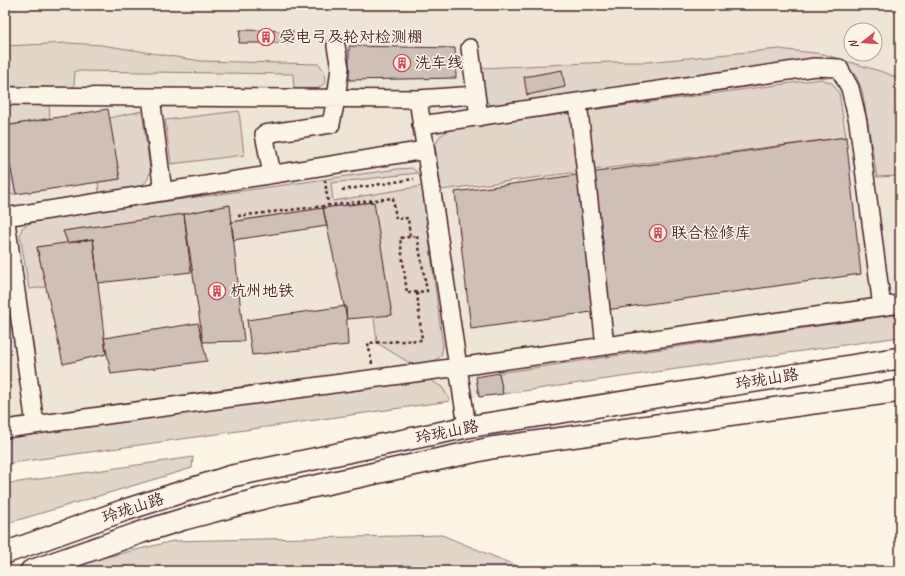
<svg xmlns="http://www.w3.org/2000/svg" width="905" height="576" viewBox="0 0 905 576" font-family="Caveat,'LXGW WenKai TC',sans-serif">
  <style>
    .built { fill: #eee5d7; fill-rule: evenodd }
    .green { fill: #e2d5ca; stroke: #967a7a }
    .building { fill: #cfc0b7; stroke: #4a1f2b }
    .lines { fill: none; stroke-linecap: round; stroke-linejoin: round }
    .minor-casing { stroke: #4a1f2b; stroke-width: 20 }
    .major-casing { stroke: #4a1f2b; stroke-width: 24 }
    .path { stroke: #4a1f2b; stroke-width: 2.5; stroke-dasharray: 3 3; stroke-linecap: butt }
    .minor { stroke: #fcf5e5; stroke-width: 17 }
    .major { stroke: #fcf5e5; stroke-width: 21 }
    .labels { text-anchor: middle; dominant-baseline: central; stroke-width: 3; stroke-linejoin: round; paint-order: stroke }
    .poi-label { font-size: 16px; fill: #4a1f2b; stroke: #fcf5e5; text-anchor: start }
    .street-label { font-size: 16px; fill: #4a1f2b; stroke: #fcf5e5 }
  </style>
  <rect width="100%" height="100%" fill="#fcf5e5"/>
  <filter id="ink" filterUnits="userSpaceOnUse"><feTurbulence type="fractalNoise" baseFrequency=".025" numOctaves="2"/><feDisplacementMap in="SourceGraphic" scale="8" xChannelSelector="R" yChannelSelector="G"/><feConvolveMatrix kernelMatrix="1 2 1 2 8 2 1 2 1" color-interpolation-filters="sRGB"/></filter>
  <g filter="url(#ink)">
    <!-- built -->
    <path class="built" d="M5,5H900V337L5,464ZM851,30H875V54H851Z"/>
    <!-- green -->
    <path class="green" d="M68,43L102,45L201,61L319,64L324,71L325,83L317,89H294L293,74L75,71L74,88L5,86V46Z
      M779,49L823,54L886,73L900,79V176L877,177L862,90L856,76L845,65L500,107L491,106L484,98L481,68L611,62H647Z
      M821,79L832,83L839,93L846,137L441,190L435,145L440,136L451,129Z
      M5,104H49L50,118L5,126Z
      M142,111L150,170C148,195 118,193 99,195L98,182L120,179L109,118Z
      M239,111L244,155L171,164L165,120Z
      M5,141L16,194L8,195L5,177Z
      M412,168L418,173L331,183L333,201L422,186L443,347L441,356L432,362L413,365L377,343L374,317V202L323,208L231,222L229,205L184,214L63,231L68,243L37,247L46,287L29,289L20,235L22,228L28,224L41,219L398,169Z
      M900,314V337L503,394L499,373Z
      M430,380L442,387L450,401L5,464V435Z
      M193,457L192,468L5,524V484Z
      M442,535L529,571H81L89,561L173,541Z"/>
    <!-- building -->
    <path class="building" d="M240,30L293,31L292,43H239Z
      M349,46L455,48L456,78L349,80Z
      M562,70L565,87L527,95L524,77Z
      M108,109L120,179L16,194L5,141V126Z
      M846,137L861,274L471,329L455,192Z
      M374,202L392,315L347,319L323,208Z
      M230,205L244,341L203,342L184,214Z
      M323,208L327,226L233,240L231,222Z
      M184,214L191,272L98,283L93,239L68,243L63,231Z
      M93,239L106,354L63,364L37,247Z
      M346,306L348,345L252,355L247,320Z
      M198,323L207,361L111,374L104,338Z
      M499,373L503,394L479,397L476,377Z"/>
    <g class="lines">
      <defs>
        <path id="minor" d="M470,48L479,117
          M5,96L418,99L467,427
          M151,97L163,192
          M418,99L476,95
          M578,102L605,346
          M421,125L815,67L839,68L850,88L858,122L882,307
          M272,174L264,134L331,124L336,99L340,68L336,46
          M5,215L35,424
          M5,217L425,150
          M5,429L458,367L900,304"/>
        <path id="major" d="M5,553L122,511L232,476L467,427L900,358
          M31,571L142,532L184,519L279,494L491,448L900,391"/>
      </defs>
      <!-- minor casing -->
      <use href="#minor" class="minor-casing"/>
      <!-- major casing -->
      <use href="#major" class="major-casing"/>
      <!-- path -->
      <path class="path" d="M325,180L328,205
        M342,190L414,179
        M238,216L393,198L396,219L408,218L410,237
        M417,236L427,291L407,293L400,238Z
        M372,364L368,343L422,340L417,293"/>
      <!-- minor -->
      <use href="#minor" class="minor"/>
      <!-- major -->
      <use href="#major" class="major"/>
    </g>
  </g>
  <!-- icons -->
  <defs>
    <symbol id="building-ring" viewBox="-11 -11 22 22"><circle r="9.5" fill="#fcf5e5" stroke="#d1495b" stroke-width="1.5"/><path d="M-4-6H4V6H1V3H-1V6H-4ZM-2.5-4.3h1.7v1.8h-1.7ZM.8-4.3h1.7v1.8H.8ZM-2.5-1h1.7V.8h-1.7ZM.8-1h1.7V.8H.8Z" fill="#d1495b"/></symbol>
  </defs>
  <g fill-rule="evenodd">
    <use href="#building-ring" x="256" y="27" width="20" height="20"/>
    <use href="#building-ring" x="392" y="53" width="20" height="20"/>
    <use href="#building-ring" x="648" y="223" width="20" height="20"/>
    <use href="#building-ring" x="207" y="281" width="20" height="20"/>
  </g>
  <g class="labels">
    <!-- poi labels -->
    <g class="poi-label">
      <text x="279" y="37">受电弓及轮对检测棚</text>
      <text x="415" y="63">洗车线</text>
      <text x="671" y="233">联合检修库</text>
      <text x="230" y="291">杭州地铁</text>
    </g>
    <!-- street labels -->
    <g class="street-label">
      <text transform="translate(767 379) rotate(-9)">玲珑山路</text>
      <text transform="translate(447 432) rotate(-11)">玲珑山路</text>
      <text transform="translate(133 508) rotate(-18)">玲珑山路</text>
    </g>
  </g>
  <!-- margin -->
  <rect width="905" height="576" fill="none" stroke="#fcf5e5" stroke-width="20"/>
  <rect x="10" y="10" width="885" height="556" fill="none" stroke="#4a1f2b" stroke-width="1.5" filter="url(#ink)"/>
  <!-- north arrow -->
  <g transform="translate(863 42) rotate(253)"><circle r="19" fill="#fcf5e5" stroke="#b59f9b"/>
  <path d="M0-3L7 15L0 10L-7 15Z" fill="#d1495b"/>
  <text y="-6" font-size="11" font-weight="bold" text-anchor="middle" fill="#4a1f2b">N</text>
  </g>
</svg>
